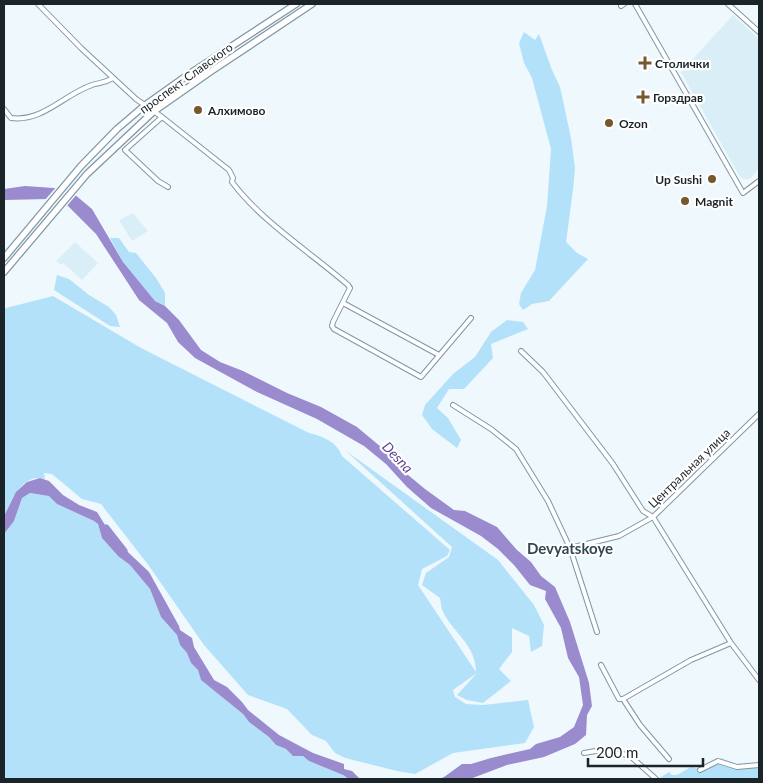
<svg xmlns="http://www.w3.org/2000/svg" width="763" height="783" viewBox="0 0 763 783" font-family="Lato,sans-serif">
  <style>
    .built { fill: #daeef8 }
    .green { fill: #b3e1fa }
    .water { fill: #9a8ace }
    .pier { fill: #eef8fd }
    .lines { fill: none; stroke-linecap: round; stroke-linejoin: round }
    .river { stroke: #9a8ace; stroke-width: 7 }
    .minor-casing { stroke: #8097a3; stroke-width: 6 }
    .secondary-casing { stroke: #8097a3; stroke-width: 8 }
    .minor { stroke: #fff; stroke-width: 4 }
    .secondary { stroke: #fff; stroke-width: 5.5 }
    .poi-dot { fill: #75582c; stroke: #fff; stroke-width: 2 }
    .labels { text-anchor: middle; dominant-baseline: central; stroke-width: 4.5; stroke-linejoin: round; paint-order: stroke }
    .poi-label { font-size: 12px; font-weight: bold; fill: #1b2429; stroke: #fff; text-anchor: start }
    .street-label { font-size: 12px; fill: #1b2429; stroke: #fff }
    .water-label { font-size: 14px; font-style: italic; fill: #5c4396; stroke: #fff }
    .quarter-label { font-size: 15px; font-weight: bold; fill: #324752; stroke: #fff }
  </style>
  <rect width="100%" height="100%" fill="#eef8fd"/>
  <!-- built -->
  <path class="built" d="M733,15L759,39V168L750,179H744L740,177L681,72Z
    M133,213L148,231L132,241L119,220Z
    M75,242L98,263L82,280L63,263L61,265L56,261Z"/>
  <!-- green -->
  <path class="green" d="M524,32L535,40L539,34L552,70L560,87L571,138L575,168L573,190L566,242L577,253L588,259L549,301L532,304L523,310L519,304L521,293L535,270L547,206L551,149L532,78L524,63L519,43Z
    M110,238H119L129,252L136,253L156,278L165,293V306L155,301L123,262Z
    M57,275L69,279L89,295L109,307L116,315L120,327L110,326L54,290Z
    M53,296L141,348L309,433C323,436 337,442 342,456L450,550L447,556L422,569L418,585L476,672C476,646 455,634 444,614C441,609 441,603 440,598L422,585L426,573L449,557L452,547L346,451L498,560L534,605L544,625L542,646L531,652L529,636L512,628V652L499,669L511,681L483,703L467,700L457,695L477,673L453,690L455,697L466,704L483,705L528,700L534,727L525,743L453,753L415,774L397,771L345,758L335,753L326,741L312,735L287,709L248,695L204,645L149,566L101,504L82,499L52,474L44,473L45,479C23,472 11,501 4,516V310L6,308Z
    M507,320L523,322L528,329L491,344L493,358L464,389H449L437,408L448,418L461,440L457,448L432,429L422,415L425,405L453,374L475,357L491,332Z
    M30,493L50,496L57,504L94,521L98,524L102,538L118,556L130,565L150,589L161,617L177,635L180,645L187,653L191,663L198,670L201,680L243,714L249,722L269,737L276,745L286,749L293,756H303L309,761L343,775L349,779H4V534L14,521L22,498Z
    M721,758L736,764L759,763V779H658L669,772L672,775H677L691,767L699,769Z"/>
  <!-- water -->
  <path class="water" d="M25,186L68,189L92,209L123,262L155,301L165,306L179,320L201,350L220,362L243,371L287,393L321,407L357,427L393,457L402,470L425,489L454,510L465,511L497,527L517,550L531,562L541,576L555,587L570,622L589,683L592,706L587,715L586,735L575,744L544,757L507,765L470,779H439L444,777L462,764H471L491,758L530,749L536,744L560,737L574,727L583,705L579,677L568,658L561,628L545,599L546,591L530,585L514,565L498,549L481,536L431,508L407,487L386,464L364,446L317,419L257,392L195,358L178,342L167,323L139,300L96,234L66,204L48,199L4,200V189Z
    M40,478L49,481L63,495L79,505L97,512L113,538L149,572L179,626L180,630L192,638L194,647L214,680L227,687L242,702L248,710L279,735L313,753L344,764V769L352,771L360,779H349L343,775L309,761L303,756H293L286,749L276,745L269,737L249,722L243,714L201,680L198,670L191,663L187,653L180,645L177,635L161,617L150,589L130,565L118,556L102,538L98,524L94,521L57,504L49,496L30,493L22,498L14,521L4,534V516L16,492L27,482Z"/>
  <!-- pier -->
  <path class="pier" d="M58,185L69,186L78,193L66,207L44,201Z"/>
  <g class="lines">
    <!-- river -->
    <path class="river" d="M106,528L124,551"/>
    <defs>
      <path id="minor" d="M38,4L81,48L136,99L162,117L229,170L233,178L232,182C262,222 310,252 348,285L350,288L333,322L332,326L334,329L421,377L471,318
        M635,4L743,193L759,181
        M728,4L759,32
        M621,6L624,4
        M4,109L11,118C43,122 63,95 92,85C101,82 103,84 113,78
        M162,117L125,150L158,181L168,187
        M343,303L439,355
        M521,351L543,372L613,464L643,511L653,517L731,643L691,660L623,699L640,725L669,759
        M453,405L491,429L516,449L548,501L570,548L597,632
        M570,548L619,536L653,517L759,414
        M731,643L759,680
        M601,665L619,699H623
        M584,753L596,751L629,755L656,779
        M700,770L718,761L737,767L759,765"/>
      <path id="secondary" d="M4,258L81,166L117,129L144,106L189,74L296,4
        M4,272L87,174L153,112L210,72L312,4"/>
    </defs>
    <!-- minor casing -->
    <use href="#minor" class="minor-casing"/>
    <!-- secondary casing -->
    <use href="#secondary" class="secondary-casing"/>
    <!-- minor -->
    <use href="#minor" class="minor"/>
    <!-- secondary -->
    <use href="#secondary" class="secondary"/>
  </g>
  <!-- markers -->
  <g class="poi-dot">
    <path d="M642.5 55.5h5v5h5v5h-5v5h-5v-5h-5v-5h5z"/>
    <path d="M640.5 89.5h5v5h5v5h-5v5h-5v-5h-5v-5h5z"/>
    <circle cx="198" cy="110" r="5"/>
    <circle cx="609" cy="123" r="5"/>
    <circle cx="712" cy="179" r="5"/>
    <circle cx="685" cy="201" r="5"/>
  </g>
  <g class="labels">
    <!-- poi labels -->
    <g class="poi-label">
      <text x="655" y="63">Столички</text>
      <text x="653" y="97">Горздрав</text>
      <text x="208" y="110">Алхимово</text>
      <text x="619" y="123">Ozon</text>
      <text x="702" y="179" text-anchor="end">Up Sushi</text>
      <text x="695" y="201">Magnit</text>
    </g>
    <!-- street labels -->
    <g class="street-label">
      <text transform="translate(186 78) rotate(-36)">проспект Славского</text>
      <text transform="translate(689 468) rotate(-44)">Центральная улица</text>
    </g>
    <!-- water labels -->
    <g class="water-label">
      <text transform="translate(398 457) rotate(46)">Desna</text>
    </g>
    <!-- quarter labels -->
    <g class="quarter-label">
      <text x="570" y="548">Devyatskoye</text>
    </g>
  </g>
  <!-- border -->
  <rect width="763" height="783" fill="none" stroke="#1b2429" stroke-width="10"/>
  <!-- scale -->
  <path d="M588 758v8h115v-8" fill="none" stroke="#1b2429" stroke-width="2.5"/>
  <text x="596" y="758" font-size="15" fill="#1b2429" stroke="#ffffff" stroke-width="4" paint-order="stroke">200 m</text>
</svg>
